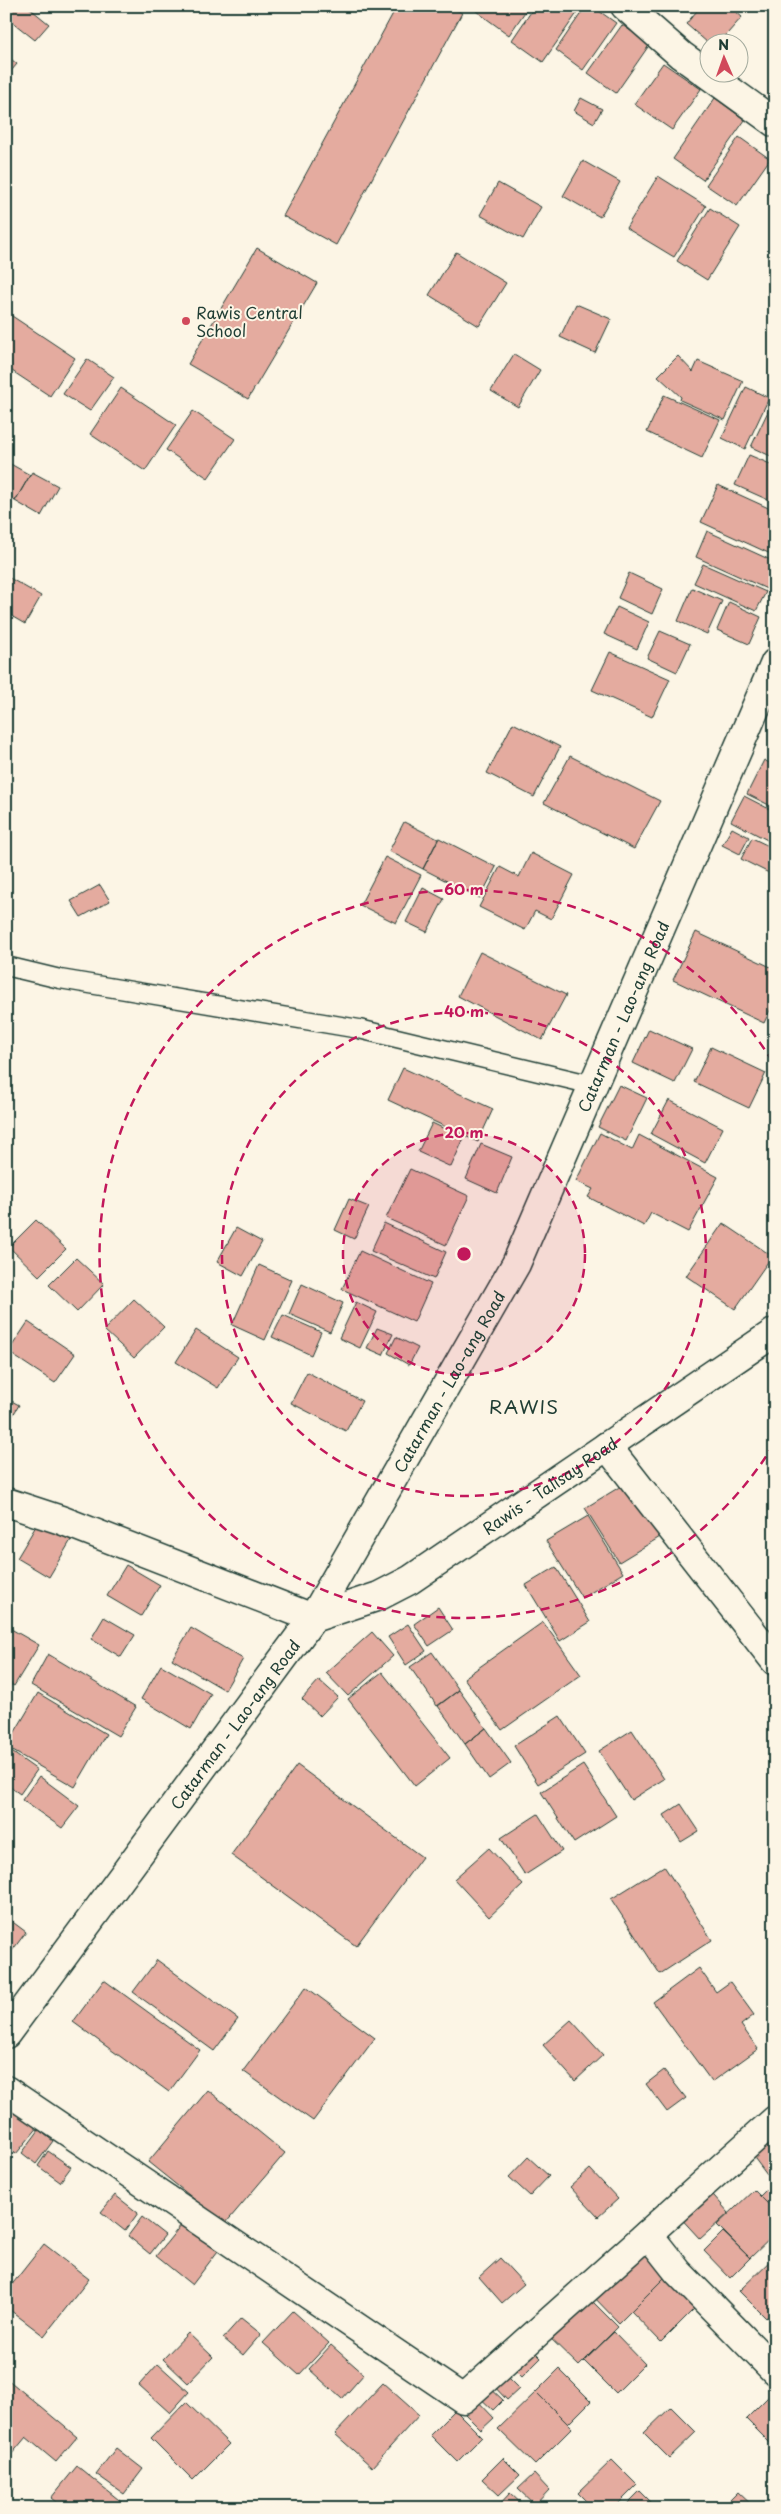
<svg xmlns="http://www.w3.org/2000/svg" width="781" height="2514" viewBox="0 0 781 2514" font-family="'Playpen Sans',sans-serif">
  <style>
    .building { fill: #e4ab9f; stroke: #1f3d34 }
    .lines { fill: none; stroke-linecap: round; stroke-linejoin: round }
    .service-casing { stroke: #1f3d34; stroke-width: 21 }
    .minor-casing { stroke: #1f3d34; stroke-width: 31 }
    .secondary-casing { stroke: #1f3d34; stroke-width: 31 }
    .service { stroke: #fcf5e5; stroke-width: 18 }
    .minor { stroke: #fcf5e5; stroke-width: 28 }
    .secondary { stroke: #fcf5e5; stroke-width: 28 }
    .ring { fill: none; stroke: #c2185b; stroke-width: 2.5; stroke-dasharray: 9 6 }
    .poi-dot { fill: #d1495b; stroke: #fcf5e5; stroke-width: 2 }
    .labels { text-anchor: middle; dominant-baseline: central; stroke-width: 4; stroke-linejoin: round; paint-order: stroke }
    .poi-label { font-size: 16px; fill: #1f3d34; stroke: #fcf5e5; text-anchor: start }
    .street-label { font-size: 16px; fill: #1f3d34; stroke: #fcf5e5 }
    .quarter-label { font-size: 19px; letter-spacing: 1px; fill: #1f3d34; stroke: #fcf5e5 }
    .centre { fill: #c2185b; stroke: #fcf5e5; stroke-width: 2.5 }
    .ring-label { font-size: 15px; text-anchor: middle; font-weight: bold; fill: #c2185b; stroke: #fcf5e5; stroke-width: 4; stroke-linejoin: round; paint-order: stroke }
  </style>
  <rect width="100%" height="100%" fill="#fcf5e5"/>
  <filter id="ink" filterUnits="userSpaceOnUse"><feTurbulence type="fractalNoise" baseFrequency=".02" numOctaves="2"/><feDisplacementMap in="SourceGraphic" scale="10" xChannelSelector="R" yChannelSelector="G"/><feConvolveMatrix kernelMatrix="1 2 1 2 8 2 1 2 1" color-interpolation-filters="sRGB"/></filter>
  <g filter="url(#ink)">
    <!-- building -->
    <path class="building" d="M13,6H27L49,24L35,40L6,17Z
      M397,6H450L462,13L336,245L283,216Z
      M479,6H529L509,35L476,11Z
      M535,6H582L543,62L512,40Z
      M586,6H592L616,23L583,70L556,50Z
      M701,6H729L742,17L720,42L708,43L686,24Z
      M622,25L650,44L616,93L588,73Z
      M6,55L17,64L6,77Z
      M663,63L701,89L672,130L634,104Z
      M581,98L602,109L594,123L574,111Z
      M715,98L745,120L703,180L673,159Z
      M739,137L770,159L737,206L706,185Z
      M583,161L620,182L600,217L563,196Z
      M658,176L706,206L674,257L626,228Z
      M498,183L541,207L523,239L480,215Z
      M710,208L740,227L707,280L677,261Z
      M257,248L317,283L248,399L188,364Z
      M456,252L506,283L479,326L429,295Z
      M576,304L611,319L595,353L560,337Z
      M6,312L75,358L50,396L6,367Z
      M514,354L540,370L518,407L491,391Z
      M678,356L693,372L698,361L743,381L725,420L680,400L681,397L658,376Z
      M87,359L114,377L90,411L63,394Z
      M746,387L769,398L745,449L722,438Z
      M121,388L176,425L145,471L90,434Z
      M664,395L720,420L702,458L647,432Z
      M772,403L775,405V458L751,447Z
      M193,411L235,439L208,478L166,450Z
      M749,455L775,466V503L735,485Z
      M7,462L30,475L15,501L6,496Z
      M32,472L58,486L41,516L15,501Z
      M718,485L775,511V556L701,522Z
      M707,531L775,562V579L769,590L696,557Z
      M703,564L766,592L756,611L694,583Z
      M629,573L663,589L652,614L618,598Z
      M6,576L41,596L25,624L6,613Z
      M692,588L722,601L707,634L678,621Z
      M729,602L761,617L749,644L717,630Z
      M617,607L649,622L637,649L604,634Z
      M660,631L690,644L677,672L647,658Z
      M610,652L670,679L652,717L592,690Z
      M513,723L560,747L534,797L487,773Z
      M570,756L660,801L634,849L544,803Z
      M764,760L775,766V808L747,794Z
      M744,796L775,812V844L731,821Z
      M404,822L438,839L423,869L389,851Z
      M732,828L749,837L740,854L722,845Z
      M439,838L496,867L480,898L423,869Z
      M752,838L775,849V876L741,859Z
      M531,853L574,875L551,919L535,911L525,930L479,907L500,867L519,877Z
      M385,857L421,875L396,923L360,905Z
      M100,885L110,901L81,917L71,901Z
      M423,888L444,899L427,932L406,922Z
      M696,932L775,969V1000L764,1023L673,980Z
      M480,952L566,995L542,1040L458,996Z
      M649,1029L692,1049L675,1083L633,1063Z
      M711,1047L766,1073L749,1108L694,1082Z
      M403,1068L493,1109L478,1142L388,1100Z
      M619,1085L647,1098L626,1141L598,1127Z
      M669,1100L723,1128L705,1163L651,1134Z
      M432,1123L464,1138L451,1167L418,1152Z
      M600,1133L632,1150L639,1135L718,1177L688,1232L651,1213L644,1226L588,1197L593,1189L576,1181Z
      M481,1144L512,1157L497,1193L466,1179Z
      M410,1169L469,1196L446,1245L386,1218Z
      M349,1199L369,1207L354,1239L335,1230Z
      M36,1220L66,1249L39,1276L9,1247Z
      M384,1223L446,1252L434,1279L371,1251Z
      M723,1223L772,1256L735,1309L686,1276Z
      M236,1228L262,1242L243,1276L217,1262Z
      M360,1251L431,1284L414,1322L342,1289Z
      M76,1258L104,1284L77,1312L49,1285Z
      M259,1265L292,1280L265,1340L232,1325Z
      M302,1284L343,1303L330,1332L289,1314Z
      M134,1299L164,1327L134,1358L104,1330Z
      M356,1302L377,1312L360,1348L339,1338Z
      M283,1315L321,1332L311,1355L272,1337Z
      M28,1322L75,1354L55,1383L8,1352Z
      M377,1328L393,1334L383,1355L367,1348Z
      M196,1330L238,1357L218,1388L176,1362Z
      M396,1337L418,1348L409,1365L388,1353Z
      M307,1372L362,1401L346,1431L291,1403Z
      M6,1398L19,1405L6,1427Z
      M631,1480L665,1534L619,1562L585,1508Z
      M588,1516L623,1573L582,1598L546,1541Z
      M39,1521L71,1540L49,1577L17,1558Z
      M126,1565L160,1585L141,1616L107,1596Z
      M556,1567L590,1622L560,1641L526,1585Z
      M438,1607L453,1630L429,1646L414,1624Z
      M104,1617L135,1635L121,1657L91,1639Z
      M543,1622L581,1675L502,1730L464,1678Z
      M408,1624L426,1651L406,1665L388,1637Z
      M191,1628L243,1659L225,1690L172,1659Z
      M11,1629L39,1645L14,1686L6,1681V1637Z
      M372,1632L393,1656L348,1696L326,1673Z
      M432,1652L459,1690L437,1706L410,1667Z
      M48,1654L136,1707L118,1736L31,1685Z
      M161,1665L211,1694L191,1729L141,1699Z
      M382,1672L450,1758L415,1786L348,1699Z
      M319,1680L338,1697L320,1716L302,1699Z
      M6,1681L12,1684L6,1695Z
      M459,1690L486,1728L465,1744L438,1706Z
      M38,1693L106,1734L75,1787L6,1747Z
      M560,1716L585,1754L538,1784L514,1746Z
      M486,1728L511,1763L489,1779L465,1744Z
      M632,1730L664,1779L631,1800L599,1751Z
      M6,1748L37,1770L20,1794L6,1784Z
      M297,1765L422,1857L356,1946L231,1855Z
      M583,1765L616,1816L574,1843L541,1792Z
      M39,1776L79,1806L62,1828L22,1800Z
      M681,1804L699,1831L681,1842L664,1815Z
      M538,1814L562,1851L525,1875L501,1838Z
      M489,1848L523,1885L489,1917L454,1879Z
      M664,1866L712,1940L660,1974L611,1899Z
      M6,1917L26,1932L6,1959Z
      M157,1960L238,2019L214,2051L133,1992Z
      M699,1968L716,1992L730,1982L754,2015L741,2025L758,2049L712,2082L653,2002Z
      M104,1980L200,2050L169,2092L73,2022Z
      M306,1987L375,2038L313,2121L243,2071Z
      M571,2020L603,2055L575,2081L543,2045Z
      M664,2070L686,2098L667,2112L646,2084Z
      M208,2090L285,2153L225,2224L148,2162Z
      M6,2099L44,2120L16,2154L6,2146Z
      M39,2130L53,2141L36,2164L22,2153Z
      M775,2136V2169L767,2175L752,2155Z
      M48,2151L71,2167L60,2182L38,2166Z
      M528,2157L549,2176L530,2196L509,2177Z
      M590,2169L618,2199L598,2217L570,2187Z
      M775,2181V2211L760,2196Z
      M707,2188L729,2213L700,2239L677,2214Z
      M754,2190L775,2211V2234L750,2258L717,2225Z
      M115,2195L138,2213L125,2231L101,2212Z
      M142,2217L165,2235L150,2254L128,2236Z
      M185,2220L221,2247L192,2285L156,2256Z
      M723,2232L750,2258L730,2278L704,2251Z
      M643,2241L672,2270L619,2323L590,2293Z
      M44,2244L89,2279L44,2336L6,2307V2292Z
      M775,2256V2309L766,2318L739,2291Z
      M500,2258L524,2284L502,2303L479,2277Z
      M669,2273L700,2303L661,2342L631,2311Z
      M585,2294L618,2327L579,2366L545,2333Z
      M293,2311L329,2343L299,2375L263,2343Z
      M241,2318L261,2334L243,2355L223,2338Z
      M614,2332L645,2364L616,2393L584,2361Z
      M188,2333L213,2357L188,2383L163,2359Z
      M331,2345L364,2374L342,2399L309,2369Z
      M531,2348L541,2358L522,2377L512,2367Z
      M158,2364L189,2392L170,2413L139,2385Z
      M559,2369L591,2401L568,2424L536,2392Z
      M502,2372L519,2389L507,2400L491,2383Z
      M6,2378L77,2437L56,2462L26,2437L6,2461Z
      M383,2383L419,2415L372,2467L335,2434Z
      M487,2385L503,2400L493,2410L477,2395Z
      M775,2390V2448L746,2419Z
      M536,2392L572,2428L535,2465L498,2429Z
      M476,2399L494,2418L481,2430L463,2412Z
      M186,2402L229,2444L193,2480L151,2438Z
      M671,2407L696,2432L669,2458L644,2433Z
      M455,2410L482,2437L457,2462L430,2435Z
      M116,2448L143,2469L124,2494L96,2474Z
      M503,2458L520,2475L499,2495L482,2479Z
      M612,2460L637,2485L614,2508H593L578,2493Z
      M77,2466L129,2508H63L51,2498Z
      M534,2474L549,2490L535,2505L518,2489Z
      M640,2491L657,2508H623Z
      M738,2492L755,2508L723,2507Z
      M510,2493L526,2508H496Z"/>
    <g class="lines">
      <defs>
        <path id="service" d="M6,966L60,979L359,1029L593,1085"/>
        <g id="minor">
          <path d="M625,6L681,55L775,123"/>
          <path d="M607,1446L775,1661"/>
          <path id="s1" d="M6,1502L61,1520L313,1618L516,1264L775,663"/>
          <path d="M6,2090L463,2399L775,2120"/>
          <path d="M648,2234L678,2272L775,2371"/>
        </g>
        <g id="secondary">
          <path id="s2" d="M6,2034L313,1618L379,1596L410,1580L775,1332"/>
        </g>
      </defs>
      <!-- service casing -->
      <use href="#service" class="service-casing"/>
      <!-- minor casing -->
      <use href="#minor" class="minor-casing"/>
      <!-- secondary casing -->
      <use href="#secondary" class="secondary-casing"/>
      <!-- service -->
      <use href="#service" class="service"/>
      <!-- minor -->
      <use href="#minor" class="minor"/>
      <!-- secondary -->
      <use href="#secondary" class="secondary"/>
    </g>
  </g>
  <!-- distance rings -->
  <circle cx="464" cy="1254" r="121" fill="#c2185b" fill-opacity=".12"/>
  <g class="ring">
    <circle cx="464" cy="1254" r="121"/>
    <circle cx="464" cy="1254" r="242"/>
    <path d="M774 1444A364 364 0 1 1 774 1064"/>
  </g>
  <!-- markers -->
  <circle class="poi-dot" cx="186" cy="321" r="5"/>
  <g class="labels">
    <!-- poi labels -->
    <g class="poi-label">
      <text x="196" y="312">Rawis Central<tspan x="196" dy="18">School</tspan></text>
    </g>
    <!-- street labels -->
    <g class="street-label">
      <text stroke="none"><textPath href="#s1" startOffset="1006">Catarman - Lao-ang Road</textPath></text>
      <text stroke="none"><textPath href="#s1" startOffset="601">Catarman - Lao-ang Road</textPath></text>
      <text stroke="none"><textPath href="#s2" startOffset="790">Rawis - Talisay Road</textPath></text>
      <text stroke="none"><textPath href="#s2" startOffset="385">Catarman - Lao-ang Road</textPath></text>
    </g>
    <!-- quarter labels -->
    <g class="quarter-label">
      <text x="524" y="1406">RAWIS</text>
    </g>
  </g>
  <circle cx="464" cy="1254" r="8" class="centre"/>
  <g class="ring-label">
    <text x="464" y="895">60 m</text>
    <text x="464" y="1017">40 m</text>
    <text x="464" y="1138">20 m</text>
  </g>
  <!-- margin -->
  <rect width="781" height="2514" fill="none" stroke="#fcf5e5" stroke-width="25"/>
  <rect x="12" y="12" width="756" height="2489" fill="none" stroke="#1f3d34" stroke-width="2" filter="url(#ink)"/>
  <!-- north arrow -->
  <g transform="translate(724 58) rotate(358)"><circle r="24" fill="#fcf5e5" stroke="#a4ab9e"/>
  <path d="M0-4L9 19L0 12L-9 19Z" fill="#d1495b"/>
  <text y="-8" font-size="14" font-weight="bold" text-anchor="middle" fill="#1f3d34">N</text>
  </g>
</svg>
